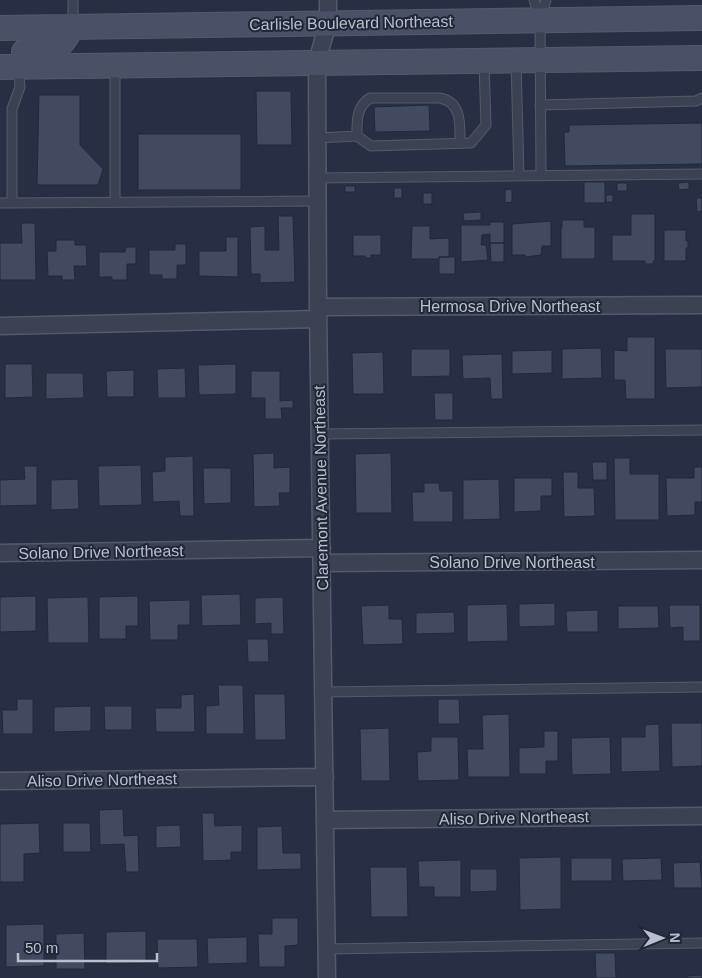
<svg xmlns="http://www.w3.org/2000/svg" width="702" height="978" viewBox="0 0 702 978" font-family="Arial,sans-serif">
  <style>
    .building { fill: #424a61; stroke: #23293b }
    .lines { fill: none; stroke-linecap: round; stroke-linejoin: round }
    .lane-casing { stroke: #555a6b; stroke-width: 11 }
    .street-casing { stroke: #555a6b; stroke-width: 19 }
    .secondary-casing { stroke: #555a6b; stroke-width: 26 }
    .lane { stroke: #3c4253; stroke-width: 9 }
    .street { stroke: #3c4253; stroke-width: 16 }
    .secondary { stroke: #4a5066; stroke-width: 24 }
    .labels { text-anchor: middle; dominant-baseline: central; stroke-width: 4; stroke-linejoin: round; paint-order: stroke }
    .street-label { font-size: 16px; fill: #babecd; stroke: #202739 }
  </style>
  <rect width="100%" height="100%" fill="#282f44"/>
  <!-- building -->
  <path class="building" d="M256,91H291L292,145H257Z
    M39,95H80V145L103,169L98,185H37Z
    M429,105L430,131L375,132L374,107Z
    M702,123V164L565,166L564,132H569V125Z
    M138,134H241V190H138Z
    M584,182H605V203H584Z
    M689,182V189L679,190L678,183Z
    M617,183H627V191H617Z
    M345,186H355V192H345Z
    M394,188H402V198H394Z
    M512,189V202L505,203V190Z
    M423,193H432V204H423Z
    M606,195H613V202H606Z
    M696,198H702V211L697,212Z
    M481,212V220L464,221L463,213Z
    M631,214H655V261H653V264H645V261H612V235H631Z
    M278,216H293L295,282L260,283V274H251L250,227L265,226V250H279Z
    M562,220H584V227H595V259H561V228H562Z
    M551,221V246H542L541,255L525,257V255H512V224Z
    M490,222H504V243H490V234L482,235L481,245H486L488,260L461,262V225H490Z
    M21,223H35L36,280H0V243H22Z
    M412,226H430V239L449,238V257H439V259H411Z
    M664,230H686V241H688V248H686V261H664Z
    M353,235H381V255H371V258H366L365,256H353Z
    M226,237H238V277L199,276V251H226Z
    M56,240H75V245H86L87,266H74L75,280H62V276H48L47,251H56Z
    M490,243H504V262H491Z
    M175,244H186V265H177V279H162V275H149V250H175Z
    M126,247H136V264H127V280H112V277H99V252H125Z
    M439,257H455V274H439Z
    M627,337H655V399H626L625,380H614V350L627,351Z
    M601,348L602,378L562,379V349Z
    M411,349H450V376L411,377Z
    M665,349H702V387L666,388Z
    M552,350V373L512,374V351Z
    M383,352L384,394H353L352,353Z
    M502,354L503,399H491L490,378L463,379L462,355Z
    M5,364H32L33,397L5,398Z
    M236,364V394L199,395L198,365Z
    M185,368L186,398H158L157,369Z
    M134,370V397H107L106,371Z
    M251,371H280V401L293,400V408H281L282,419H265V398H251Z
    M46,373H83L84,398L46,399Z
    M434,393H453V420H435Z
    M274,453V468L290,467V493H279L280,506L254,507L253,454Z
    M391,453L392,513H356L355,454Z
    M193,456L194,516H180L179,501L153,502L152,472L165,471V457Z
    M614,458H630V474H659V520H615Z
    M592,462H607V480H593Z
    M141,465L142,505L99,506L98,466Z
    M24,466H37V505L0,506V480L25,479Z
    M694,467H702V502H695V515L667,516L666,478H694Z
    M203,468H231V503L204,504Z
    M563,472H578V488H594L595,516L564,517Z
    M514,478H552V496H541V511L514,512Z
    M78,479L79,509L51,510V480Z
    M499,479L500,519L463,520V480Z
    M424,483H439L440,491H453V522H413L412,492H424Z
    M240,594L241,625L202,626L201,595Z
    M36,596V631L0,632V597Z
    M138,596V626H126V639H99V597Z
    M88,597L89,643H48L47,598Z
    M283,597L284,634H271V623L255,624V598Z
    M190,600V625H178V640H150L149,601Z
    M555,603V626L519,627V604Z
    M507,604L508,641L467,642V605Z
    M389,605V619H402L403,644L363,645L361,606Z
    M669,605H700V641H683V627L670,628Z
    M618,606H658L659,628L618,629Z
    M598,610V632H567L566,611Z
    M454,612L455,633L416,634V613Z
    M247,639H268L269,662H248Z
    M218,685H243L244,734H206V706L219,705Z
    M194,694L195,732H156L155,708H181V695Z
    M254,694H285L286,740H255Z
    M17,699H33V734H3L2,710H17Z
    M438,699H459L460,724H438Z
    M91,706V731L54,732V707Z
    M104,706H132V730H105Z
    M509,714L510,777H468L467,749H483L482,715Z
    M671,723H702V766L672,767Z
    M659,724L660,771L621,772V737H645V725Z
    M389,728L390,781H361L360,729Z
    M544,731H558V761H546V774H519V748L544,747Z
    M431,737H458L459,780L418,781L417,752L431,751Z
    M610,737L611,774L572,775L571,738Z
    M123,809L124,836L138,835L139,872H126L124,844L100,845L99,810Z
    M202,813H214L215,826L242,825V852H231V860L203,861Z
    M39,823L40,853L24,854V882H0V824Z
    M63,823H90L91,852H63Z
    M180,825L181,847L156,848V826Z
    M282,826L283,853H301V869L257,870V827Z
    M561,857V909L520,910L519,858Z
    M571,858H612V881H571Z
    M661,858L662,880L623,881L622,859Z
    M461,860V897H434V887H419L418,861Z
    M700,862L702,888H674L673,863Z
    M370,867H407L408,917H371Z
    M470,869H497V891L470,892Z
    M272,918H298V945L285,946V967H259L258,934H272Z
    M44,924V966L6,967V925Z
    M146,931V963L106,964V932Z
    M84,933L85,969H56V934Z
    M247,937V963L208,964L207,938Z
    M157,939H197L198,967L158,968Z
    M595,953H615L616,978H596Z
    M702,975V978H687V976Z"/>
  <g class="lines">
    <defs>
      <path id="lane" d="M73,0V26
        M534,0L540,20L541,176
        M540,20L546,0
        M516,60L519,176
        M540,105L696,101L702,98
        M357,136C357,121 356,107 370,98H439C462,101 460,125 460,143
        M317,138L357,136L371,146L471,143L486,125L484,63
        M317,178L702,174
        M115,202V66
        M0,203L317,201
        M12,203V109L20,87L18,67
        M320,434L702,430
        M324,692L702,687
        M327,949L702,943"/>
      <path id="street" d="M318,307L702,305
        M0,326L318,319
        M0,553L322,548
        M322,563L702,560
        M0,781L325,777
        M325,820L702,816
        M327,978L318,307L317,62L328,22V0"/>
      <path id="secondary" d="M0,28L702,18
        M24,52C56,51 56,54 73,26
        M0,67L702,58"/>
    </defs>
    <!-- lane casing -->
    <use href="#lane" class="lane-casing"/>
    <!-- street casing -->
    <use href="#street" class="street-casing"/>
    <!-- secondary casing -->
    <use href="#secondary" class="secondary-casing"/>
    <!-- lane -->
    <use href="#lane" class="lane"/>
    <!-- street -->
    <use href="#street" class="street"/>
    <!-- secondary -->
    <use href="#secondary" class="secondary"/>
  </g>
  <g class="labels">
    <!-- street labels -->
    <g class="street-label">
      <text transform="translate(351 23) rotate(-1)">Carlisle Boulevard Northeast</text>
      <text x="510" y="306">Hermosa Drive Northeast</text>
      <text transform="translate(321 488) rotate(-91)">Claremont Avenue Northeast</text>
      <text transform="translate(101 552) rotate(-1)">Solano Drive Northeast</text>
      <text x="512" y="562">Solano Drive Northeast</text>
      <text transform="translate(102 780) rotate(-1)">Aliso Drive Northeast</text>
      <text transform="translate(514 818) rotate(-1)">Aliso Drive Northeast</text>
    </g>
  </g>
  <!-- north arrow -->
  <g transform="translate(662 938) rotate(89)" stroke="#202739" stroke-width="4" paint-order="stroke">
  <path d="M0-4L9 19L0 12L-9 19Z" fill="#babecd"/>
  <text y="-8" font-size="14" font-weight="bold" text-anchor="middle" fill="#babecd">N</text>
  </g>
  <!-- scale -->
  <path d="M18 953v8h139v-8" fill="none" stroke="#babecd" stroke-width="2.5"/>
  <text x="25" y="953" font-size="15" fill="#babecd" stroke="#202739" stroke-width="4" paint-order="stroke">50 m</text>
</svg>
